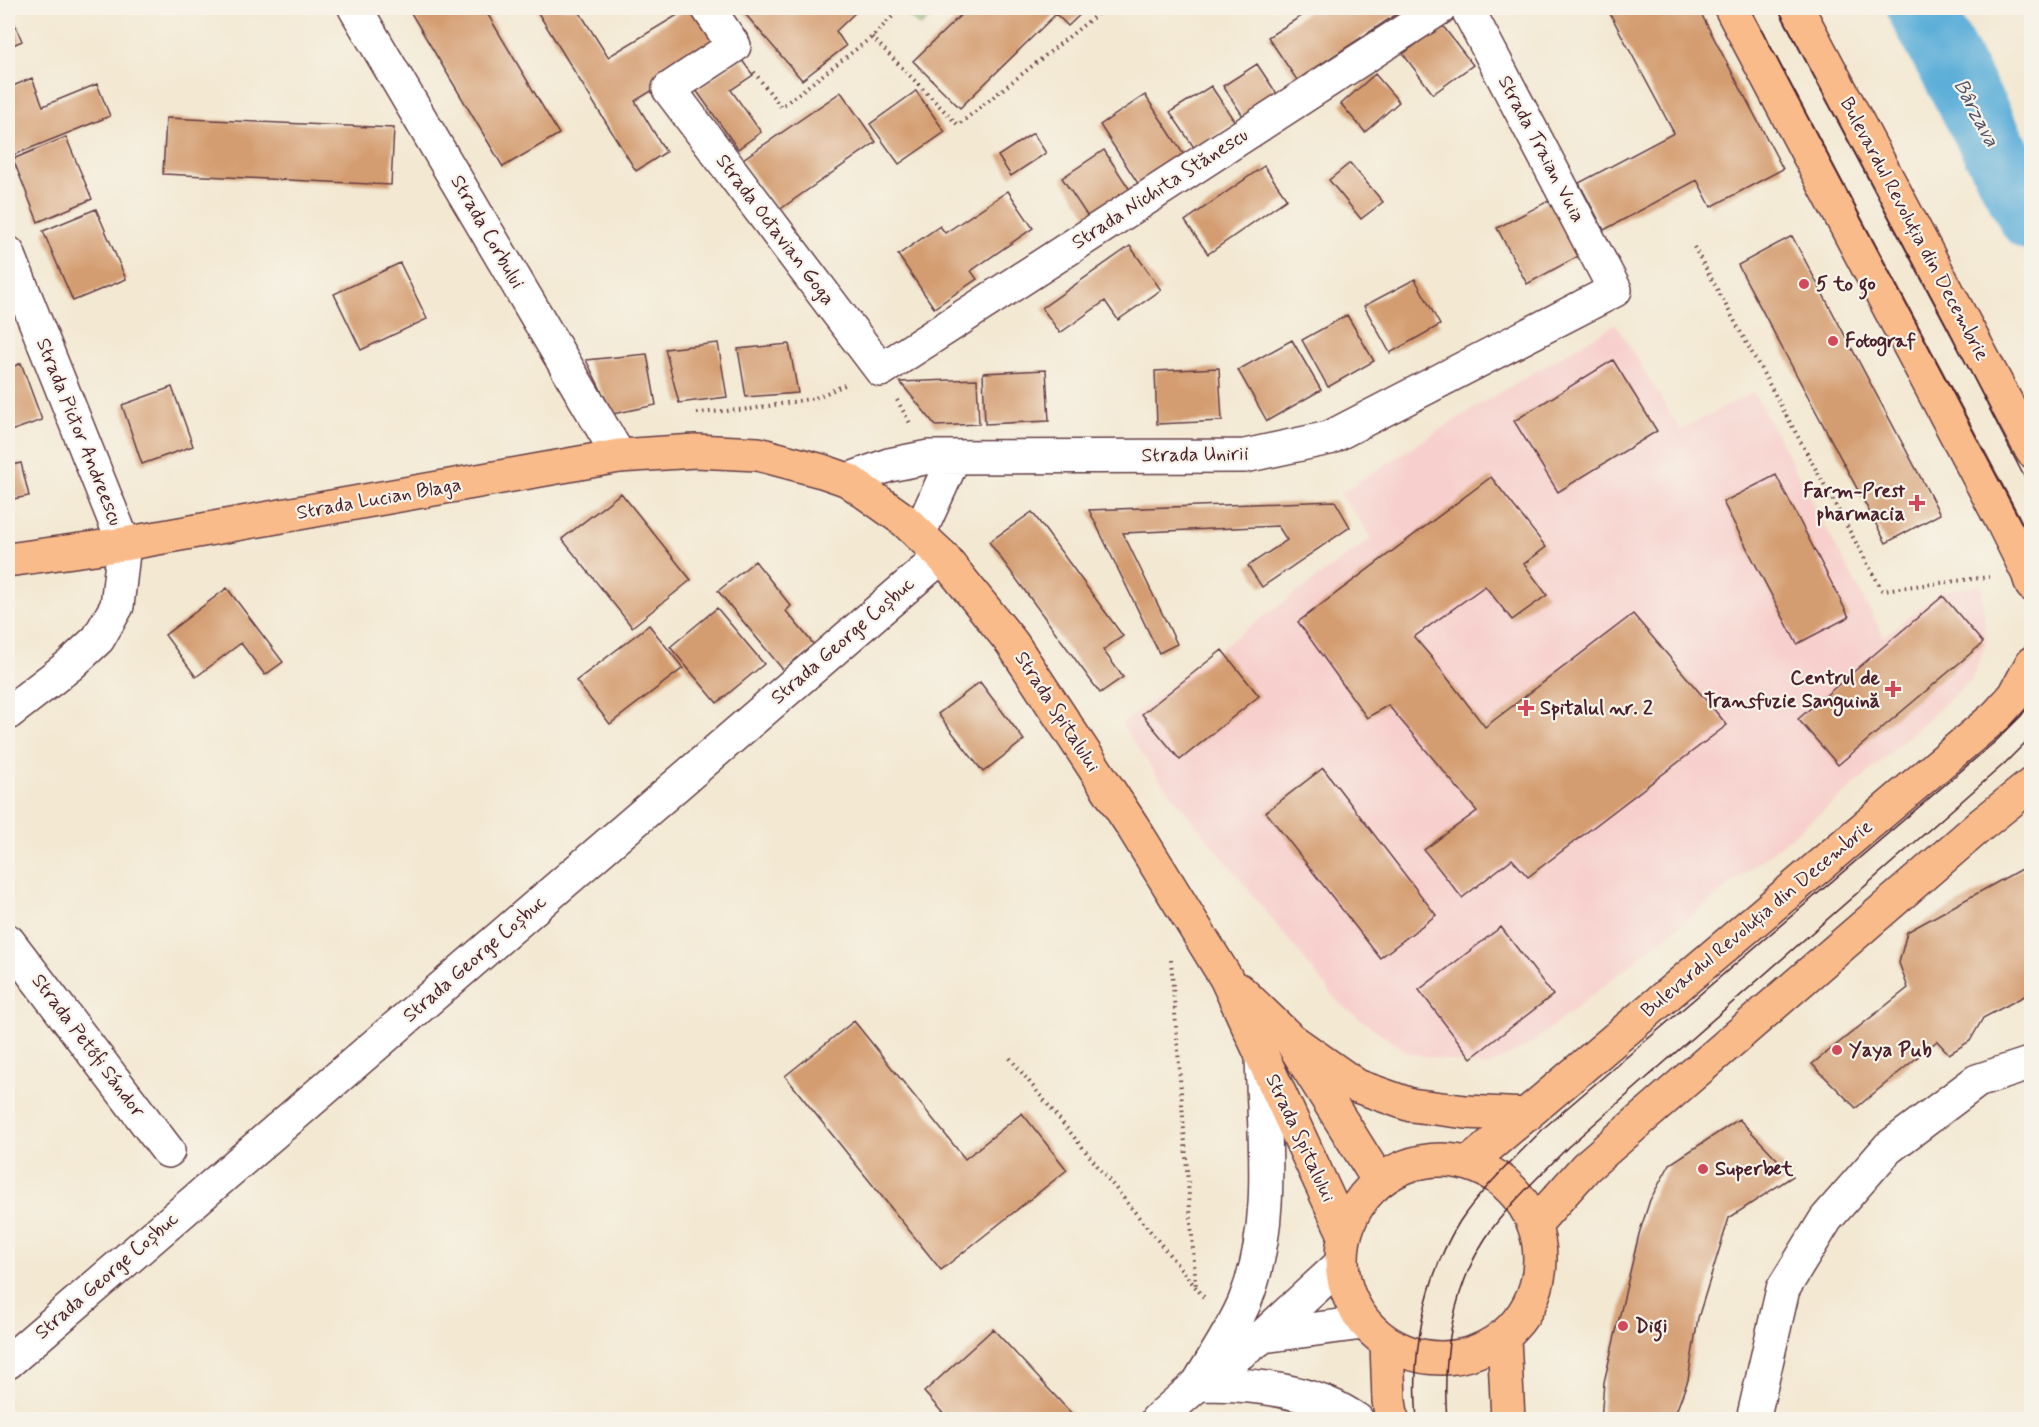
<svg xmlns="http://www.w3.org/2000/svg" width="2039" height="1427" viewBox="0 0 2039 1427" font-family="Mynerve,sans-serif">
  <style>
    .built { fill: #f7d0cd }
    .green { fill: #8ec679; stroke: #6c7252; stroke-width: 1.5 }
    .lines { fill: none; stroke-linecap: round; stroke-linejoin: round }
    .river { stroke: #5dafd9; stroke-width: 66 }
    .building { fill: #d49d71 }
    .minor-casing { stroke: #633d44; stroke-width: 36 }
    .major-casing { stroke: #633d44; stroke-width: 36 }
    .path { stroke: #633d44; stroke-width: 4; stroke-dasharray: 1.5 4.5; stroke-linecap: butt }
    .minor { stroke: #fff; stroke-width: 33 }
    .major { stroke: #fabb8b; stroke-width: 33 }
    .tram { stroke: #4a1f2b; stroke-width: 1.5 }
    .poi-dot { fill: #d1495b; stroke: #f7f3e8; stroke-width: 2 }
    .labels { text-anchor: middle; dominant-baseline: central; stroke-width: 4.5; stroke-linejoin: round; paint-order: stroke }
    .street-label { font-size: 20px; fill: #4a1f2b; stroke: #f7f3e8 }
    .poi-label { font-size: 20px; font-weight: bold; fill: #4a1f2b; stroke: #f7f3e8; text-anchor: start }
    .water-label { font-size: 21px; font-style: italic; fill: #515168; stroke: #f7f3e8 }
  </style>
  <rect width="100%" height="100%" fill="#f7f3e8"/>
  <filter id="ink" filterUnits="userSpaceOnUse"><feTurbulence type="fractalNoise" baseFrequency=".0167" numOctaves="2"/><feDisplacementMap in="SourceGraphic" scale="12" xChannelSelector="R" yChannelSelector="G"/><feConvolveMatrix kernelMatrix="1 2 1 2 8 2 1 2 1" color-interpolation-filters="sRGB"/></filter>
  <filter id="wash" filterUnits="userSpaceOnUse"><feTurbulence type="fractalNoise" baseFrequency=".008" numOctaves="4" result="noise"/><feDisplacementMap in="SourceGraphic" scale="24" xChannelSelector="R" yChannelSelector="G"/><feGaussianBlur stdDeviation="1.35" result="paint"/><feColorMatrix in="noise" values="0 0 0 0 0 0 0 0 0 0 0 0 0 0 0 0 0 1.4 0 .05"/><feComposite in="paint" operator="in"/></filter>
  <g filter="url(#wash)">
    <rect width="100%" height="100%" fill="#f3e8d2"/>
    <!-- built -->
    <path class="built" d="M1616,324L1680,430L1754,392L1884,637L1941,591L1982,585L1986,644L1971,680L1848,791L1528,1046L1487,1067L1408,1053L1340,1004L1161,781L1121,724L1226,644L1372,538L1340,493L1487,400Z"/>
    <!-- green -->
    <path class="green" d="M900,8H942L920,26Z"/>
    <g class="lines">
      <!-- river -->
      <path class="river" d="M1920,8L2032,218"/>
    </g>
    <g id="blocks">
      <!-- building -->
      <path class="building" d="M8,8L22,41L8,47Z
        M408,8H484L559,134L503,167Z
        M535,8H577L608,57L689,8H699L723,47L635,101L666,152L636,171Z
        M740,8H860L836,31L846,46L802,80Z
        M968,8H1087L1068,26L1056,14L960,108L913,61Z
        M1314,8H1399L1401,11L1297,80L1268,37Z
        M1607,8H1698L1783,169L1711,207L1697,180L1604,230L1579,183L1674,133Z
        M1442,25L1473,65L1433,94L1403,54Z
        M741,59L753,75L731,90L761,132L738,149L696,90Z
        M1257,64L1277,94L1243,116L1223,86Z
        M1375,74L1399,102L1365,132L1341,104Z
        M32,78L43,106L97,84L110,116L11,156L8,148V88Z
        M1211,86L1235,122L1195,149L1170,112Z
        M916,91L945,132L899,164L870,124Z
        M841,92L876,142L779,210L743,159Z
        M1145,95L1184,155L1139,185L1100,125Z
        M166,118L394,128L391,185L163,174Z
        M1033,133L1046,153L1011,176L998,156Z
        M66,137L92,199L38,222L13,159Z
        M1104,150L1130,190L1088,217L1062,178Z
        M1350,163L1383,202L1361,219L1329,180Z
        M1264,166L1287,199L1208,254L1185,221Z
        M1008,191L1033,228L971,271L977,279L934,308L898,255L940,226L945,233Z
        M1556,197L1586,252L1527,284L1497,228Z
        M96,209L126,279L73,301L43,231Z
        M1792,236L1940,514L1886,543L1738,265Z
        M1130,246L1161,290L1118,320L1105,301L1060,333L1042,308Z
        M400,263L427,319L361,350L334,294Z
        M1415,279L1440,325L1390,353L1364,306Z
        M1347,315L1374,361L1328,387L1302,340Z
        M1292,340L1321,390L1267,421L1238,370Z
        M718,343L727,397L679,403L665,349Z
        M789,344L798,393L746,397L738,349Z
        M647,354L656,405L613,414L586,360Z
        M1613,360L1657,431L1558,492L1514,421Z
        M21,363L42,420L8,432V369Z
        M1219,368L1222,421L1157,424L1155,371Z
        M1046,370L1049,421L985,424L983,373Z
        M977,379L979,424L936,426L900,382Z
        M172,387L193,446L142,464L122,405Z
        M21,463L29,496L8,500V466Z
        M1776,475L1849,617L1797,644L1723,502Z
        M1491,477L1546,547L1524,564L1547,595L1512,620L1485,586L1414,637L1432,658L1485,727L1633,614L1727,725L1528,877L1512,859L1462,898L1424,850L1477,811L1388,705L1367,718L1298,622Z
        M621,493L691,580L632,627L562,539Z
        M1335,501L1350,527L1262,587L1248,566L1287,540L1278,526L1123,533L1177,644L1159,653L1089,510Z
        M1032,512L1123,636L1103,650L1123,677L1100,693L989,542Z
        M755,561L791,606L786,611L815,646L784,671L718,591Z
        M227,588L283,662L265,675L241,643L196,677L165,635Z
        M1943,596L1983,643L1838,765L1798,719Z
        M717,608L764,664L717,703L670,647Z
        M649,625L683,668L610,724L576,681Z
        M1222,650L1259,696L1180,760L1142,714Z
        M980,682L1024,740L983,772L938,714Z
        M1323,768L1436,915L1380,958L1266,812Z
        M2032,863V992L1983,1018L1970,1041L1949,1054L1937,1041L1856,1108L1812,1064L1908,988L1899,963L1907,932Z
        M1501,927L1553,995L1471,1058L1419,990Z
        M854,1021L965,1159L1022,1113L1067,1170L941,1270L785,1076Z
        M1739,1119L1793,1176L1729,1218L1698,1318L1688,1380L1673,1420H1601L1604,1382L1639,1234L1650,1200L1670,1164Z
        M993,1329L1071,1413L1064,1420H949L924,1392Z"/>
    </g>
  </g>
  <g filter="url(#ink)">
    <use href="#blocks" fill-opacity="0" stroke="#633d44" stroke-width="1.5"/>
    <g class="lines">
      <defs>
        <path id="minor" d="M355,8L619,456
          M708,8L734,46L669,89L881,370L1440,8
          M8,253L124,544L117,606L98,639L70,665L8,713
          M848,480L889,465L929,457L1245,456L1329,438L1615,290L1467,8
          M919,534L954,457
          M8,941L168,1151
          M1263,1336L1363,1323
          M8,1362L942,556
          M1198,1384C1214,1357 1233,1330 1245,1301C1276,1224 1264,1137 1262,1057
          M1198,1384C1244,1384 1285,1387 1328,1404C1338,1408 1348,1414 1357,1420
          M1157,1420L1198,1384L1263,1336L1341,1264
          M1753,1420L1783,1289L1826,1219L1888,1148L1977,1081L2032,1063"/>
        <path id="major" d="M1731,8L2003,523L2028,573L2032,585
          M1797,8L2032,451
          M8,560L124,544L619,456L695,451L758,454L822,471L848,480L904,520L942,556L1012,643L1133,827L1226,978L1344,1233
          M1239,990L1290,1039L1379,1181
          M1290,1039L1357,1086L1411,1105L1466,1112L1527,1115
          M1342 1259a99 99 0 1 1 198 0a99 99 0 1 1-198 0Z
          M1469,1163L1996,716L2015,695L2032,663
          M1535,1224L1586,1167L1982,824L2032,784
          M1504,1337L1508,1420
          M1387,1344L1389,1401L1392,1420"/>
      </defs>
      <!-- minor casing -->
      <use href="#minor" class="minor-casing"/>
      <!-- major casing -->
      <use href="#major" class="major-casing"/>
      <!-- path -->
      <path class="path" d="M872,37L958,125L1105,8
        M754,72L781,107L872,37L901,8
        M1694,247L1882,590L1989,577
        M897,400L911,425
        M697,413L751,409L815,398L847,384
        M1171,960L1196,1288
        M1010,1058L1206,1300
        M2030,1323L2032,1327"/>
      <!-- minor -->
      <use href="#minor" class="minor"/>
      <!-- major -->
      <use href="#major" class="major"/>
      <!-- tram -->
      <path class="tram" d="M1750,8L2032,543
        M1778,8L1949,330L2032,492
        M1417,1420C1411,1353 1424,1278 1460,1221C1481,1189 1519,1154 1546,1126L1996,741L2021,716L2032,701
        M1447,1420C1442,1359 1452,1291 1485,1239C1507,1205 1540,1176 1568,1147L2004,764L2032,736"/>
    </g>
  </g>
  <!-- markers -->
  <g class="poi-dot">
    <circle cx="1804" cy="284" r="6"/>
    <circle cx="1833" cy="341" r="6"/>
    <path d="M1914 494h6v6h6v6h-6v6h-6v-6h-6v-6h6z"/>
    <path d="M1890 680h6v6h6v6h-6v6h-6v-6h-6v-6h6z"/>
    <path d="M1523 699h6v6h6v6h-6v6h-6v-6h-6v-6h6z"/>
    <circle cx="1837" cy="1050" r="6"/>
    <circle cx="1703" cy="1169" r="6"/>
    <circle cx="1623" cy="1326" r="6"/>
  </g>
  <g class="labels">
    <!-- street labels -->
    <g class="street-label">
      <text transform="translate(1541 149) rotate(62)">Strada Traian Vuia</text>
      <text transform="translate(1160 189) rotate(-33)">Strada Nichita Stănescu</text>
      <text transform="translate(1914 229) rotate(62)">Bulevardul Revoluția din Decembrie</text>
      <text transform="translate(775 230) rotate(53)">Strada Octavian Goga</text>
      <text transform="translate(487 232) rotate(60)">Strada Corbului</text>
      <text transform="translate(79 432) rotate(68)">Strada Pictor Andreescu</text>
      <text transform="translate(1195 455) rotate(-1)">Strada Unirii</text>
      <text transform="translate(379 499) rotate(-10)">Strada Lucian Blaga</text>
      <text transform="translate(843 641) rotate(-41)">Strada George Coșbuc</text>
      <text transform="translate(1057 712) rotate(57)">Strada Spitalului</text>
      <text transform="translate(1757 919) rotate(-40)">Bulevardul Revoluția din Decembrie</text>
      <text transform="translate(475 959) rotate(-41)">Strada George Coșbuc</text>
      <text transform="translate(88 1046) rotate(53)">Strada Petőfi Sándor</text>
      <text transform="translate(1300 1138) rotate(65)">Strada Spitalului</text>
      <text transform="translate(107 1276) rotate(-41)">Strada George Coșbuc</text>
    </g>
    <!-- poi labels -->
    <g class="poi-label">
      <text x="1816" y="284">5 to go</text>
      <text x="1845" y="341">Fotograf</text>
      <text x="1905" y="491" text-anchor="end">Farm-Prest<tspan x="1905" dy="23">pharmacia</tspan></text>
      <text x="1880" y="678" text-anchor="end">Centrul de<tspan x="1880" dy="23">Transfuzie Sanguină</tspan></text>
      <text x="1540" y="708">Spitalul nr. 2</text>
      <text x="1849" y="1050">Yaya Pub</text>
      <text x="1715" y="1169">Superbet</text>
      <text x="1635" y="1326">Digi</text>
    </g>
    <!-- water labels -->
    <g class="water-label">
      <text transform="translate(1976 113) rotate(62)">Bârzava</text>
    </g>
  </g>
  <!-- margin -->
  <rect width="2039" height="1427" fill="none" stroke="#f7f3e8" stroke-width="30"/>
</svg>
